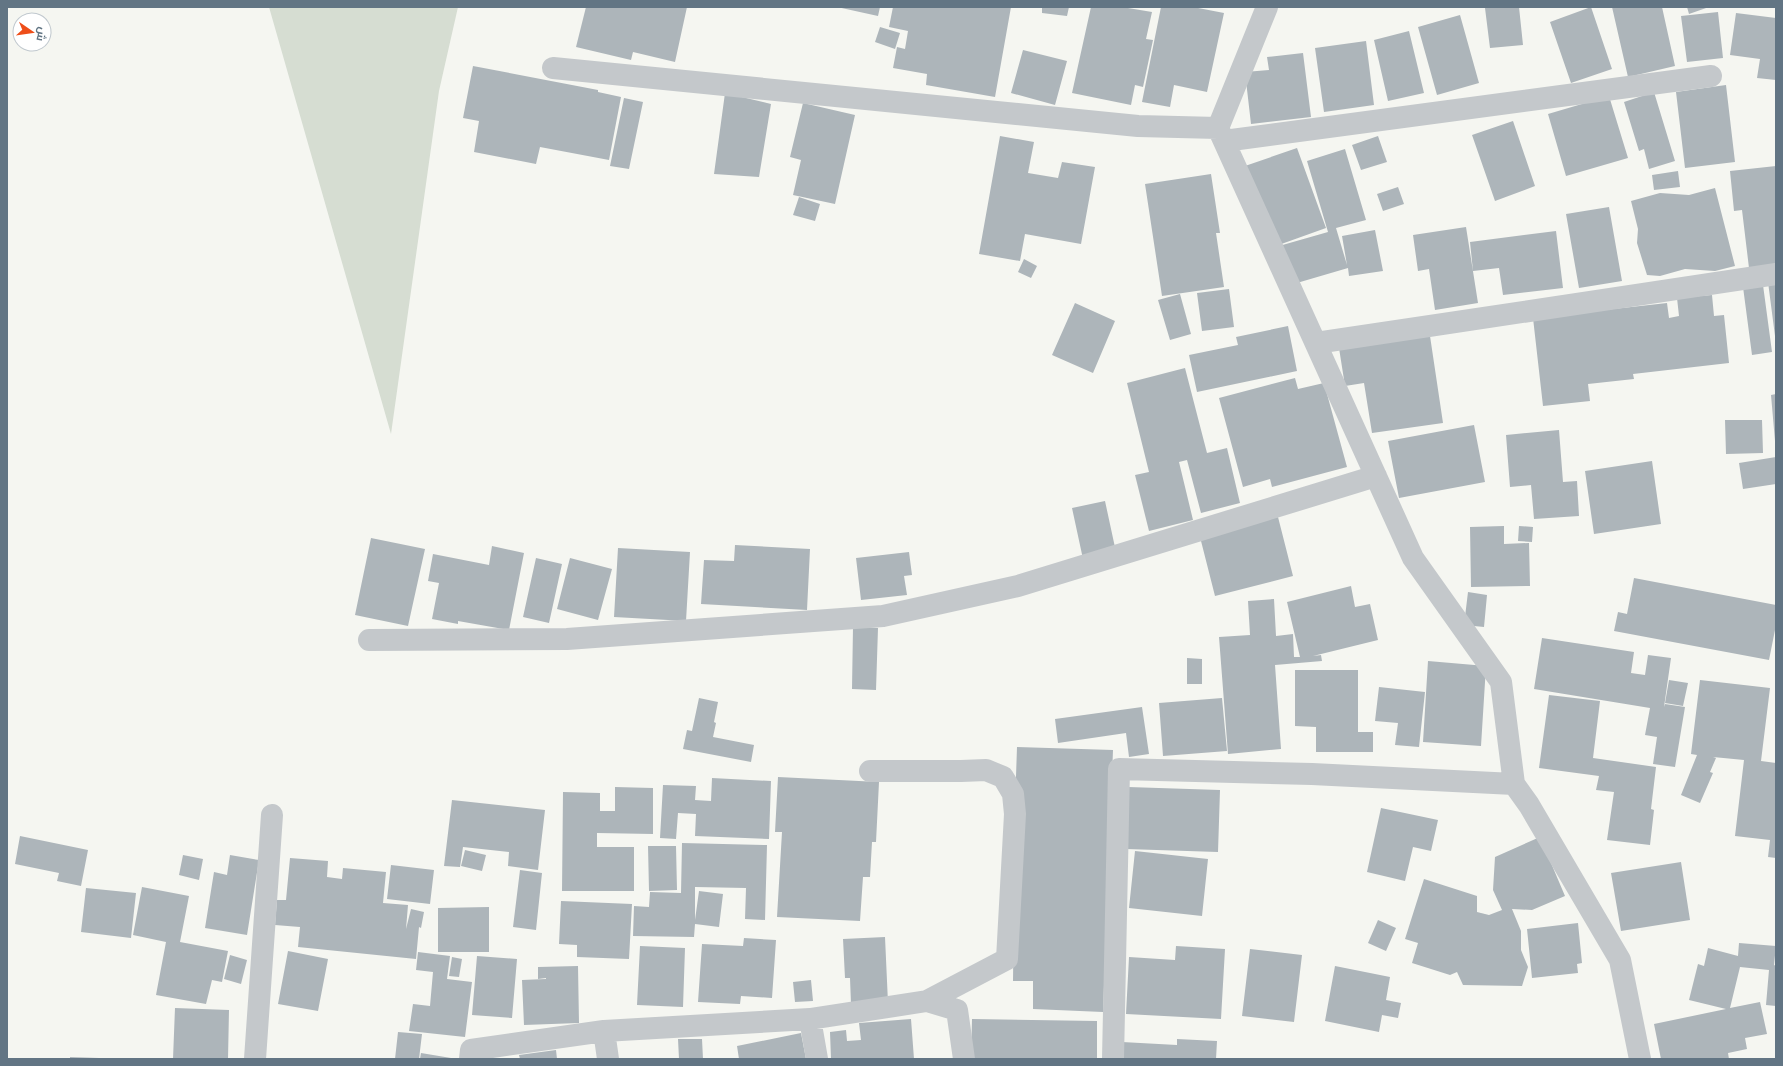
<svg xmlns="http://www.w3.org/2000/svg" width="1783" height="1066" viewBox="0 0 1783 1066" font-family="Karla,Cairo,sans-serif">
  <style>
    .green { fill: #d6ddd2 }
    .building { fill: #adb5ba }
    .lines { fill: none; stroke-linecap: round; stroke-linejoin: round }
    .minor { stroke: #c4c8cb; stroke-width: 22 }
  </style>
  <rect width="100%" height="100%" fill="#f5f6f1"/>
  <!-- green -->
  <path class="green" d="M269,7H458L439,91L391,434Z"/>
  <!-- building -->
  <path class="building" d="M586,7H687L675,62L633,52L631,60L576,47Z
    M837,7H880L878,16Z
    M893,7H1011L995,97L926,85L927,74L893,68L897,47L905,49L908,31L889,27Z
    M1042,7H1069L1067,16L1042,13Z
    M1091,7H1122L1152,12L1146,39L1153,40L1143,87L1135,85L1131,105L1072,93Z
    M1161,7H1193L1224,13L1207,92L1174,85L1170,107L1142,102Z
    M1519,7L1523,45L1490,48L1485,8Z
    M1591,7L1612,69L1571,83L1550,22Z
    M1612,7H1662L1675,66L1628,77Z
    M1687,7H1709L1689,14Z
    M1718,12L1723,58L1687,62L1681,16Z
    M1736,13L1776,18V80L1757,78L1760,59L1730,55Z
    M1460,15L1479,83L1437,95L1418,27Z
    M880,27L900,33L895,49L875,42Z
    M1409,31L1424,93L1388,101L1374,40Z
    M1366,41L1374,105L1324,112L1315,48Z
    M1023,50L1067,61L1055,105L1011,93Z
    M1303,53L1311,117L1251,124L1245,72L1269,70L1267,57Z
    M473,66L598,90V92L621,97L609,160L540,147L536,164L474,152L479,121L463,118Z
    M1726,85L1735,162L1685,168L1676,92Z
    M1654,92L1675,161L1649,169L1644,149L1639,151L1624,102Z
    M725,93L771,104L759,177L714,174Z
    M1609,96L1628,158L1566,176L1548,114Z
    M624,98L643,102L629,169L610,166Z
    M803,103L855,115L835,204L793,195L801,160L790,157Z
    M1513,121L1535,186L1495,201L1472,135Z
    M1000,136L1034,142L1028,173L1058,178L1062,162L1095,167L1081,244L1025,234L1020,261L979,254Z
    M1378,136L1387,162L1361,170L1352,145Z
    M1297,148L1326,228L1273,247L1245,166Z
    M1345,149L1366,220L1336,228L1347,265L1342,236L1375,230L1383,271L1349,276L1348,268L1290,285L1279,246L1328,232L1307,161Z
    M1776,166V265L1749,268L1742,210L1734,211L1730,171Z
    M1678,171L1680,187L1654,190L1652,175Z
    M1211,174L1220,233H1216L1224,287L1162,296L1145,184Z
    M1398,187L1404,204L1383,211L1377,194Z
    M1715,188L1735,266L1715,271L1685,269L1660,276L1647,275L1637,243L1638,229L1631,201L1660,193L1689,195Z
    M799,197L820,204L815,221L793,215Z
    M1609,207L1622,281L1579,288L1566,214Z
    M1466,227L1478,303L1435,310L1429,269L1418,271L1413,235Z
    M1556,231L1563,288L1503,295L1499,268L1473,271L1470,242Z
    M1024,259L1037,266L1031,278L1018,272Z
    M1776,281V336H1775L1768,282Z
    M1763,285L1772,352L1752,355L1743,287Z
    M1229,289L1234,327L1202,331L1197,293Z
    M1180,294L1191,334L1170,340L1158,300Z
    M1712,295L1714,316L1724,315L1729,363L1633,374L1634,379L1588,384L1590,401L1543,406L1533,318L1667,303L1669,318L1679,316L1677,298Z
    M1075,303L1115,321L1093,373L1052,355Z
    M1288,326L1297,371L1197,392L1189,355L1238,345L1236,337Z
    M1430,336L1443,423L1372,433L1364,383L1345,386L1339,348Z
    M1185,368L1207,453L1227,448L1240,503L1201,513L1187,460L1179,462L1193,520L1149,531L1135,475L1149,472L1127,383Z
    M1295,378L1298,389L1324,383L1347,467L1272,487L1270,479L1243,487L1219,398Z
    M1776,394V441H1775L1771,395Z
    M1725,420H1762L1763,453L1726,454Z
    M1474,425L1485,482L1399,498L1388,441Z
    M1559,430L1563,482L1577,481L1579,516L1534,519L1531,485L1510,487L1506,435Z
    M1776,457V484L1743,489L1739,463Z
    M1652,461L1661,524L1594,534L1585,471Z
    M1105,501L1116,552L1083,559L1072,508Z
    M1278,517L1293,576L1215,596L1200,537Z
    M1504,526V544L1529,543L1530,586L1471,587L1470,527Z
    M1519,526L1533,527L1532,542L1518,541Z
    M371,538L425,549L408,626L355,615Z
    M735,545L810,549L807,610L701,604L704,560L734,561Z
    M492,546L524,553L509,630L458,621V624L432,619L439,583L428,581L433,554L489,565Z
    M618,548L690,552L686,621L614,617Z
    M909,552L912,575L904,576L907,595L861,600L856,558Z
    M536,558L562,564L549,623L523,617Z
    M570,558L612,569L598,620L557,609Z
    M1634,578L1776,605V625L1769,660L1614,631L1618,612L1627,614Z
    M1351,586L1355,607L1370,604L1378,640L1313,656L1321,655L1322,661L1275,665L1281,749L1228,754L1219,637L1250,635L1248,601L1274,599L1276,636L1293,634L1294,657H1300L1287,602Z
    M1468,592L1487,595L1484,627L1464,625Z
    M853,627L878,628L876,690L852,689Z
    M1542,638L1634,652L1631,673L1645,675L1648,655L1671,658L1664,707L1665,704L1685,707L1675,767L1653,764L1657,737L1645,735L1650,708L1534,689Z
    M1187,658L1202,659V684H1187Z
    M1428,661L1486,666L1481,746L1423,742Z
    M1295,670H1358V732H1373V752H1316V727L1295,726Z
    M1669,680L1688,683L1683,706L1665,703Z
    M1700,680L1770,688L1761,761L1776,763V858L1768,857L1770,840L1735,836L1744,760L1713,757L1716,758L1710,772L1713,773L1700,803L1681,795L1697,755L1691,754Z
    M1379,687L1425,692L1419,747L1395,745L1398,723L1375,721Z
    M1549,695L1600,701L1593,758L1656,767L1651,809L1654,810L1650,845L1607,840L1614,792L1596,790L1599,776L1539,768Z
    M699,698L718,702L714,722L716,723L713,737L754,745L751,762L683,749L687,730L692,731Z
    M1222,698L1227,751L1163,756L1159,703Z
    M1142,707L1149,754L1129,757L1126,733L1058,743L1055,719Z
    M1017,747L1113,750L1103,1012L1033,1009V981H1013L1015,806Z
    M778,777L879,782L876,842H872L870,877H863L860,921L777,917L782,832H775Z
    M712,778L771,781L769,839L695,836L696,814L678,813L676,839L660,838L663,785L696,786L695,800L711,801Z
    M615,787L653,788V834L597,833V847H634V891H562L563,792L600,793V811H615Z
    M1128,787L1220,790L1218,852L1126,849Z
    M452,800L545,810L538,870L508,866L509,852L463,847L460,867L444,866Z
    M1381,808L1438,820L1431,851L1413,847L1405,881L1367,872Z
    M20,836L88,850L81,886L57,881L59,873L15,864Z
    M1540,837L1565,896L1532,910L1512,909L1521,931V950L1528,967L1522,986L1463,985L1457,972L1450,975L1412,963L1418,943L1405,939L1424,879L1477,896V912L1489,915L1502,910L1493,890L1495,857Z
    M682,843L767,845L765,920L745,919L746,888L695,887V920L699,891L723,894L719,927L695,924L694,937L633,936L634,906L649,907L650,892L681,893Z
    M648,846H676L677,890L649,891Z
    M465,850L486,855L482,871L461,866Z
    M1135,851L1208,859L1202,916L1129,908Z
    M183,855L203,859L199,880L179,875Z
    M230,855L259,860L247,935L205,928L214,872L227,875Z
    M290,858L328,861L327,877L342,879L343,868L386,872L383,903L408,905L406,929L411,909L424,912L421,928L419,927L416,959L298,947L300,927L275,925L277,900H286Z
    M1681,862L1690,920L1621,931L1611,873Z
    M391,865L434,870L430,904L387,899Z
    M520,870L542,873L536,930L513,927Z
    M142,887L189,896L180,942L228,951L222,982L212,980L206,1004L156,995L166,942L133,935Z
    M86,888L136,893L131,938L81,932Z
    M561,901L632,904L629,959L577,957V945L559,944Z
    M489,907V952H438V908Z
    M1378,920L1396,928L1386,951L1368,943Z
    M1578,923L1582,963L1577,964L1578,973L1532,978L1527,929Z
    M885,937L888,1003L851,1004L850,978H845L843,939Z
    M744,938L776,940L772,998L741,996L740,1004L698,1002L702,944L743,946Z
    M1739,943L1776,946L1774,965L1776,966V1006L1766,1005L1769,970L1740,967L1730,1008L1760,1002L1767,1034L1745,1038L1747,1049L1728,1053L1729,1059H1661L1654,1024L1726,1009L1689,1000L1698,964L1704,966L1708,948L1738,956Z
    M640,946L685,948L683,1007L637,1005Z
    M1176,946L1225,949L1221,1019L1126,1014L1129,957L1175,960Z
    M1250,949L1302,955L1294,1022L1242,1016Z
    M288,951L328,959L318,1011L278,1004Z
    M418,952L450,956L447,979L472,982L465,1037L409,1031L413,1004L430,1006L433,972L416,970Z
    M230,955L247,960L241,984L224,979Z
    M477,956L517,959L512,1018L472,1015Z
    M452,957L462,959L459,977L449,976Z
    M578,966L579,1023L524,1025L522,980L546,979V978L538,979V967Z
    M1335,966L1390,977L1386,1000L1401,1003L1398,1018L1382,1015L1379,1032L1325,1021Z
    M811,980L813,1001L795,1002L793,982Z
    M175,1008L229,1010L228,1059H173Z
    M911,1019L914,1059H831L830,1032L846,1030L847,1041L861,1040L859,1023Z
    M972,1019L1097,1021V1059H971Z
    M398,1032L422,1034L419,1059H395Z
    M801,1033L806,1059H739L737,1046Z
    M678,1039H702L703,1059H679Z
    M1177,1039L1217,1041L1216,1059H1121L1122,1042L1177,1045Z
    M556,1050L557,1059H520L519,1055Z
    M421,1053L451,1058V1059H420Z
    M70,1057L99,1058V1059H70Z"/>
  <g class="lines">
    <!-- minor -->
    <path class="minor" d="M553,68L1138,126L1218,128L1413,558L1501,682L1514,784L1529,805L1620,960L1640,1059
      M1218,128L1267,7
      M1224,141L1711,76
      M1316,343L1776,274
      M369,640L567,639L883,616L1018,586L1376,476
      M927,1001L957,1010L964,1059
      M810,1019L927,1001L1007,959L1015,814L1013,794L1003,777L986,770L961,771H870
      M255,1059L272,815
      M470,1059L471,1050L604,1031
      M608,1059L604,1031L810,1019L817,1059
      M1113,1059L1119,769L1312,774L1514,784"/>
  </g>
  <!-- border -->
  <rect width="1783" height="1066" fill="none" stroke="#627584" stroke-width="16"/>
  <!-- north arrow -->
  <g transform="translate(32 32) rotate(103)"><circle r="19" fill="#ffffff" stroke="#c0c8ce"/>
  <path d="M0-3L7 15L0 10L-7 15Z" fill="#ee4e19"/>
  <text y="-6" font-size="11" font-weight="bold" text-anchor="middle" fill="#627584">ش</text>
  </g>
</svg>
